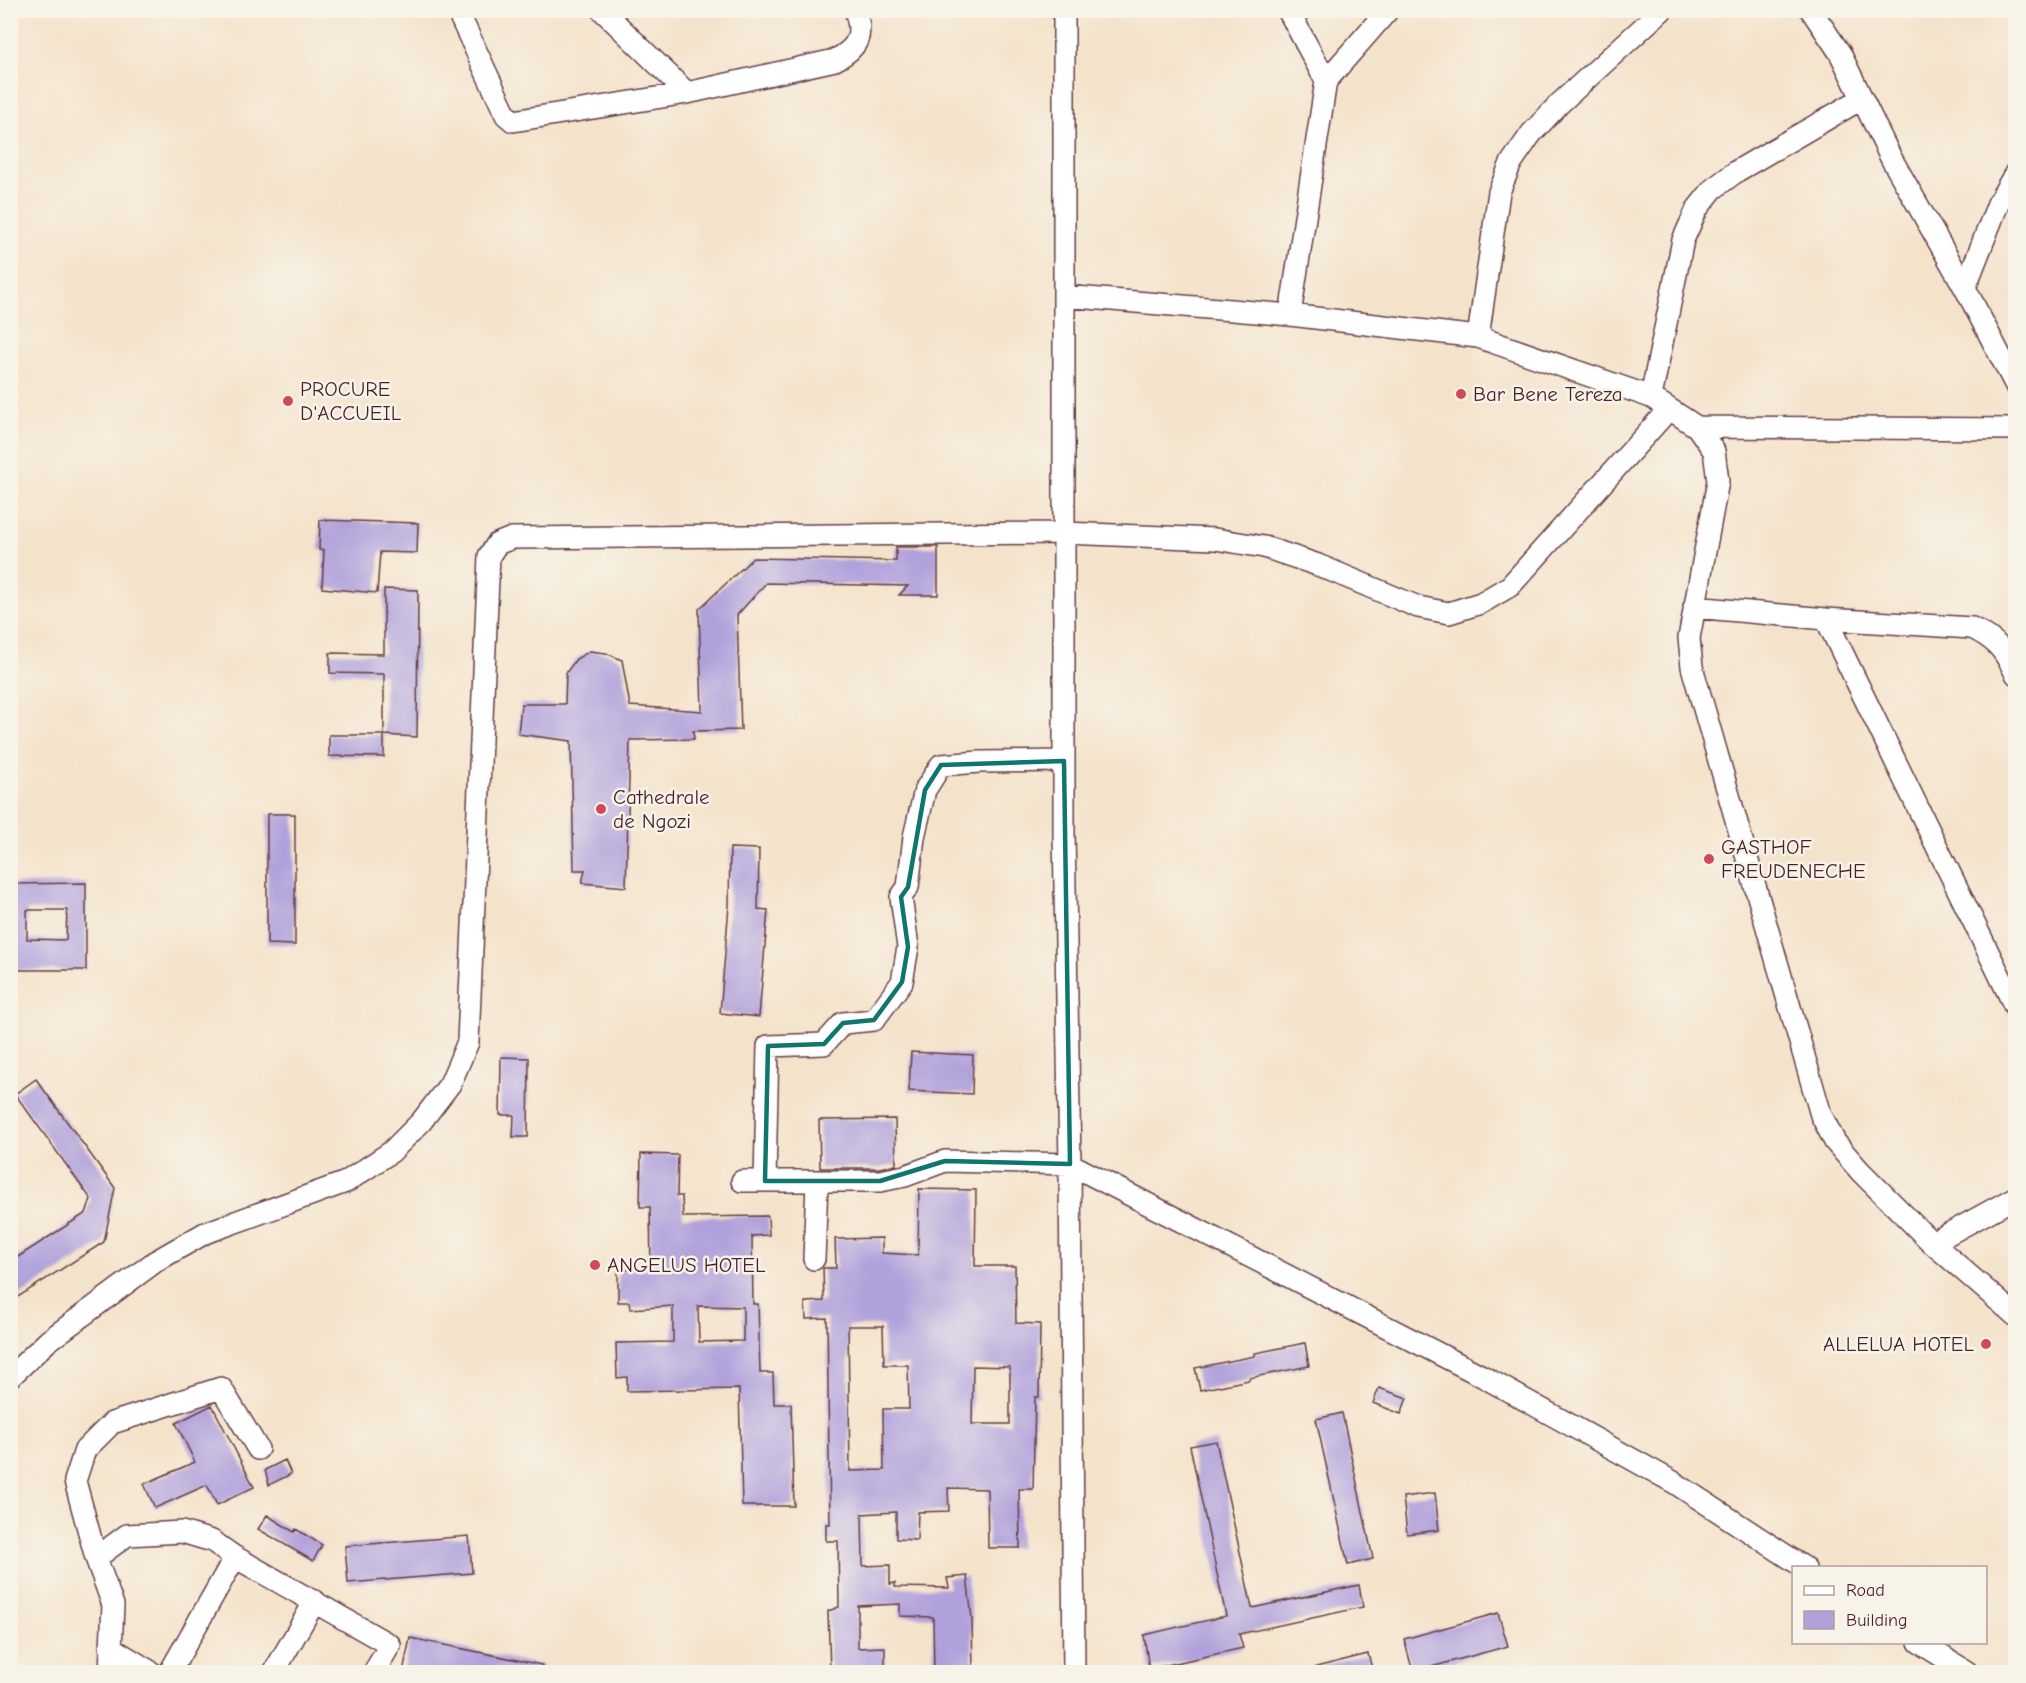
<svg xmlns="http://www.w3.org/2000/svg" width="2026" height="1683" viewBox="0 0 2026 1683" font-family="'Comic Neue',sans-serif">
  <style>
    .building { fill: #b0a1db; fill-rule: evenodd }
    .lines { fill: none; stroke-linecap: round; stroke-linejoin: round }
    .minor-casing { stroke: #643c43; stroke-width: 24 }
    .minor { stroke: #fff; stroke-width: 21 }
    .marked { fill: none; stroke: #0f766e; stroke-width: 4.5; stroke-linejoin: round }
    .poi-dot { fill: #d1495b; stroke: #f7f3e8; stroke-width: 2 }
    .labels { text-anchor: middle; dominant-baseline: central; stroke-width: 5; stroke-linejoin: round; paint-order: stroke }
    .poi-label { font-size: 21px; fill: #4a1f2b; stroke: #f7f3e8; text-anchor: start }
  </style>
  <rect width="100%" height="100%" fill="#f7f3e8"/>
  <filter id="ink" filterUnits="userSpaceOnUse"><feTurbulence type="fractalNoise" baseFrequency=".0167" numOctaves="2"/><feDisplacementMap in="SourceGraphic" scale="12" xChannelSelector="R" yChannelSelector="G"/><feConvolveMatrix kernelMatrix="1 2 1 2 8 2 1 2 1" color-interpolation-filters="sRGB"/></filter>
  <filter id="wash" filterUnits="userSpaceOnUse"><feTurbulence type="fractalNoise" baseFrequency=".008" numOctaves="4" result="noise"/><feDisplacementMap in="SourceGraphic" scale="24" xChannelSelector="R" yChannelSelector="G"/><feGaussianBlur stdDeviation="1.35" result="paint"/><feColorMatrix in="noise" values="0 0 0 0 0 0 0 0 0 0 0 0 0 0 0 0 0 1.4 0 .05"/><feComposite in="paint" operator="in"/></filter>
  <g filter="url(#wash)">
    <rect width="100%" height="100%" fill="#f4e3cb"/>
    <g id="blocks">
      <!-- building -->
      <path class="building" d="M320,520L418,523L417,553L380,552L377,593L322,588L324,550H319Z
        M896,547H938V595H899L908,586L766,583L737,615L741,730L693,731L694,739L630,740L626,887L582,883L585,870H574L571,741L518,734L521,704H565L566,673L576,659L590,651L606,653L622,660L630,706L702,711L699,609L753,558L896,561Z
        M384,589L418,590L417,737L384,735V674L330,673V653L384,654Z
        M329,735H384V757L329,756Z
        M267,814H295V945L267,944Z
        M730,848L759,849L758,909L768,910L759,1017L720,1013L729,906Z
        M86,883V970H10V884ZM27,910H67L66,940L27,939Z
        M911,1052L973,1055L972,1094L909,1091Z
        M501,1057L529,1058L528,1137H513L514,1115H500Z
        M36,1079L115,1188L104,1242L10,1302V1262L86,1213L91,1199L15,1094Z
        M895,1119L896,1165L879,1168H820L819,1120Z
        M641,1154L678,1155L677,1196H682L683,1217L768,1216L769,1235L752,1236L753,1304H758L760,1373H773L774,1404H791L794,1506H742L739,1389L627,1391V1377L617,1378L616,1343L673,1342V1306L630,1309L629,1302H618V1270L651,1269L650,1207H640ZM698,1306L743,1307V1341L699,1342Z
        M919,1189L976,1190L975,1266H1015L1016,1323L1040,1324L1039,1397H1035L1033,1489H1019L1020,1548H988L987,1489L948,1488L949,1511L918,1512L917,1540L896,1539V1512L862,1514L863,1566L890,1565V1584L895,1583V1587L949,1588L947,1578L967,1576L972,1619L973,1672H934L933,1617L900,1616V1604L858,1606V1648L885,1647V1671L830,1672L828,1611L839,1607L838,1541H826V1524H830L827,1318L806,1319L805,1302L824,1301L823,1268H836L835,1239L882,1238V1253L918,1255ZM848,1326H883L884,1365H908L909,1409H883L884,1470L850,1471ZM973,1366L1010,1367V1424H972Z
        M1305,1343L1309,1366L1249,1378V1380L1200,1390L1195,1368L1255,1356V1353Z
        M1379,1388L1407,1398L1401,1414L1373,1403Z
        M212,1405L254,1487L217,1505L207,1485L155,1508L144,1484L195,1462L176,1423Z
        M1342,1413L1373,1559L1348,1565L1316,1419Z
        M1216,1441L1252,1608L1359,1585L1363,1607L1239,1634L1243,1648L1149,1669L1144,1635L1226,1616L1190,1446Z
        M285,1460L291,1474L269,1485L265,1470Z
        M1435,1493L1439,1530L1407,1534L1403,1497Z
        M267,1515L294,1532L296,1529L322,1545L313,1561L258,1529Z
        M469,1536L472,1573L348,1583L345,1546Z
        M1498,1613L1508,1646L1413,1672L1404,1639Z
        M410,1638L542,1665L541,1672H403Z
        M1368,1654L1373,1672H1317L1316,1667Z"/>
    </g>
  </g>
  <g filter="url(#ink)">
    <use href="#blocks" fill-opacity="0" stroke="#643c43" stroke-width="1.5"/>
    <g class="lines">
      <defs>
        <path id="minor" d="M457,10L506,115L513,121L687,93L835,60C858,48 864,36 855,10
          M602,10L687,93
          M1064,10V832L1070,1164L1074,1672
          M1288,10L1326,81
          M1811,10L1840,53L1891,158L1965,288L2016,386
          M1965,288L1999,201L2016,172
          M1064,296L1290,315L1478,337L1651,397L1697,427L1714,451L1718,481L1689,638L1692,667L1821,1115L1835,1142L1860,1171L1932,1243L2016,1316
          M1290,315L1326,81L1388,10
          M1478,337L1499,192L1511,163L1531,134L1559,104L1662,10
          M1651,397L1683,240L1697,209L1713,189L1737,171L1861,99
          M1697,427L2016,429
          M1694,607L1826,619L1972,628C1997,640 2004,650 2016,674
          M1826,619L2016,1009
          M742,1181H880L905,1176L945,1161L1070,1164L1482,1376L1675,1483L1805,1568
          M765,1181L768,1046L824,1044L843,1023L874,1020L902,982L908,947L901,897L908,887L914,837L925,790L941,765L980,762L1064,761
          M1932,1243L2016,1197
          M814,1259L817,1182
          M10,1377L48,1341L156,1261L205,1233L346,1182L391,1152L421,1122L450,1084L468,1042L489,556L497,544L512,538L1064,533L1215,539L1264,547L1318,565L1418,607L1449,613L1481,603L1510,586L1669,409
          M96,1558L127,1535L182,1532L212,1541L235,1557L390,1645L374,1672
          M1919,1642L1967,1672
          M110,1647L151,1672
          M110,1672L113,1605L96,1558L75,1481L85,1450L112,1423L221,1388L258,1449
          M170,1672L235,1557
          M274,1672L315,1601"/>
      </defs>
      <!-- minor casing -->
      <use href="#minor" class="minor-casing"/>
      <!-- minor -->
      <use href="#minor" class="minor"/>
    </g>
  </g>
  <!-- marked area -->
  <path class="marked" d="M1064,761L1070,1164L945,1161L880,1181H765L768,1046L824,1044L843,1023L874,1020L902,982L908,947L901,897L908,887L925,790L941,765Z"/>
  <!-- markers -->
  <g class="poi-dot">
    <circle cx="1461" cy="394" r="6"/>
    <circle cx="288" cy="401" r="6"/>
    <circle cx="601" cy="809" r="6"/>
    <circle cx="1709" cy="859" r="6"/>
    <circle cx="595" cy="1265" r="6"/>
    <circle cx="1986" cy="1344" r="6"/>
  </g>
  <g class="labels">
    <!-- poi labels -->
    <g class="poi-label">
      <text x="300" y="389">PROCURE<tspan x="300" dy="24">D'ACCUEIL</tspan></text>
      <text x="1473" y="394">Bar Bene Tereza</text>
      <text x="613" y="797">Cathedrale<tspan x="613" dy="24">de Ngozi</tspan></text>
      <text x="1721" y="847">GASTHOF<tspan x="1721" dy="24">FREUDENECHE</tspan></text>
      <text x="607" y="1265">ANGELUS HOTEL</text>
      <text x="1974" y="1344" text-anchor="end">ALLELUA HOTEL</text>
    </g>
  </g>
  <!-- margin -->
  <rect width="2026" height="1683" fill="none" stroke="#f7f3e8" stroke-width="36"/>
  <!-- legend -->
  <rect x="1792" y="1566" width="195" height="78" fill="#f7f3e8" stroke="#b29e9c" stroke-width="1.5"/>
  <rect x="1804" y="1586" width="30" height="9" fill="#ffffff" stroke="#b29e9c" stroke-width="1.5"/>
  <text x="1846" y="1596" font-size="18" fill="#4a1f2b">Road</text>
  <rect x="1804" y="1611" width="30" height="18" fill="#b0a1db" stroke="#b29e9c" stroke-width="1.5"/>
  <text x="1846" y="1626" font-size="18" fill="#4a1f2b">Building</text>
</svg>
